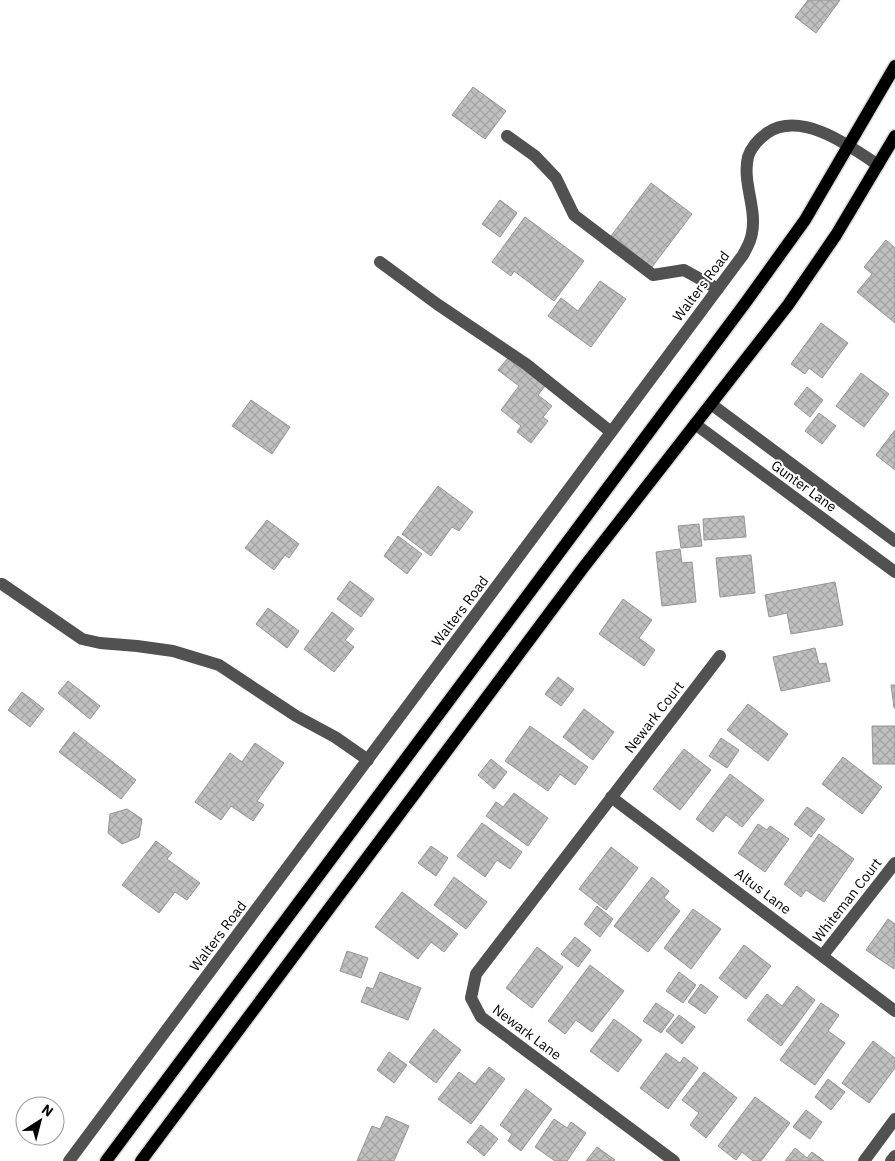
<svg xmlns="http://www.w3.org/2000/svg" width="895" height="1161" viewBox="0 0 895 1161" font-family="'IBM Plex Sans',sans-serif">
  <style>
    .building { fill: url(#building-cross-hatch); stroke: #959595 }
    .lines { fill: none; stroke-linecap: round; stroke-linejoin: round }
    .major-casing { stroke: #dbdbdb; stroke-width: 15 }
    .minor { stroke: #515151; stroke-width: 12 }
    .major { stroke: #000; stroke-width: 12 }
    .labels { text-anchor: middle; dominant-baseline: central; stroke-width: 4; stroke-linejoin: round; paint-order: stroke }
    .street-label { font-size: 14px; fill: #000; stroke: #fff }
  </style>
  <defs>
    <pattern id="building-cross-hatch" width="8" height="8" patternUnits="userSpaceOnUse" patternTransform="scale(1.25)"><rect width="8" height="8" fill="#c0c0c0"/><path d="M0 0l8 8M0 8l8-8" fill="none" stroke="#a3a3a3"/></pattern>
  </defs>
  <rect width="100%" height="100%" fill="#fff"/>
  <!-- building -->
  <path class="building" d="M808,0H840L816,33L795,17Z
    M473,87L506,111L485,139L452,115Z
    M651,183L692,214L652,267L611,236Z
    M500,200L517,213L500,237L482,224Z
    M525,217L584,261L554,301L514,271L511,276L492,262Z
    M886,240L895,248V323L857,292L872,274L864,267Z
    M600,281L626,299L591,347L548,316L561,298L578,311Z
    M821,323L848,343L822,378L809,368L805,374L791,364Z
    M508,358L545,386L538,395L552,406L543,417L548,421L531,443L517,432L521,426L501,410L519,386L498,370Z
    M861,373L889,394L864,427L836,406Z
    M807,387L823,400L810,417L794,404Z
    M251,400L290,427L272,454L232,426Z
    M819,413L836,426L822,444L805,431Z
    M895,430V470L876,455Z
    M438,486L473,512L459,531L452,527L431,556L402,534Z
    M744,516L746,537L704,540L703,519Z
    M267,520L299,544L289,558L285,555L274,570L245,548Z
    M699,524L702,546L681,548L678,526Z
    M398,536L422,554L407,574L384,556Z
    M680,549L682,563L692,562L696,602L662,606L656,552Z
    M751,555L755,593L720,597L716,558Z
    M350,581L374,599L361,617L337,599Z
    M835,582L843,625L791,634L787,613L769,617L765,595Z
    M623,599L652,620L639,638L655,650L644,666L599,634Z
    M268,608L299,631L287,648L256,624Z
    M332,612L354,629L345,640L354,647L334,672L304,649Z
    M815,648L819,664L826,663L830,681L781,691L773,657Z
    M558,677L574,689L561,706L545,694Z
    M68,681L100,706L90,719L58,693Z
    M891,685H895V708H894Z
    M22,692L44,709L30,727L8,710Z
    M748,704L788,734L768,761L727,730Z
    M584,709L614,732L593,760L563,737Z
    M530,726L588,767L575,785L560,774L548,791L505,761Z
    M872,726H895V764H873Z
    M74,732L136,780L121,799L59,752Z
    M721,738L739,750L727,768L709,756Z
    M255,743L284,763L257,801L264,805L253,821L231,806L221,820L195,802L230,753L242,762Z
    M684,749L711,770L680,810L653,789Z
    M843,757L882,787L862,814L822,784Z
    M491,759L507,772L494,789L478,775Z
    M730,774L764,800L742,827L726,815L713,832L696,819Z
    M514,793L548,818L528,846L486,816L496,802L503,807Z
    M807,807L825,819L811,837L794,824Z
    M127,809L142,819L139,837L122,844L108,833L110,814Z
    M482,823L522,852L510,869L497,860L485,877L457,856Z
    M758,824L767,830L770,826L789,839L765,872L738,853Z
    M819,834L854,859L824,902L806,890L801,897L784,884Z
    M156,841L172,853L167,859L200,883L187,900L175,892L159,913L122,885Z
    M431,846L448,858L436,876L418,863Z
    M611,847L638,868L606,910L579,889Z
    M454,877L487,902L466,929L434,905Z
    M652,877L669,891L664,898L680,911L648,952L614,926Z
    M402,892L458,934L444,952L431,942L418,959L375,927Z
    M597,906L613,919L600,937L584,924Z
    M693,909L721,929L691,969L664,948Z
    M888,919L895,924L894,969L866,950Z
    M575,937L591,950L578,967L561,954Z
    M744,945L771,966L746,999L719,978Z
    M537,947L563,967L532,1008L506,988Z
    M347,951L368,958L361,978L340,971Z
    M590,965L624,991L592,1032L576,1020L565,1034L548,1021Z
    M380,972L421,988L408,1020L361,1002L367,987L373,989Z
    M679,972L696,985L683,1003L666,991Z
    M701,984L718,997L705,1014L688,1002Z
    M797,986L815,1000L781,1046L747,1020L767,994L782,1006Z
    M656,1003L674,1015L661,1033L643,1021Z
    M821,1003L839,1015L828,1031L845,1043L815,1085L780,1060Z
    M679,1015L695,1027L682,1044L666,1031Z
    M614,1019L642,1040L618,1072L590,1051Z
    M434,1029L461,1050L436,1083L409,1062Z
    M873,1041L895,1058V1068L869,1103L842,1083Z
    M389,1052L407,1065L394,1083L377,1070Z
    M666,1053L680,1063L684,1057L698,1068L668,1109L640,1088Z
    M489,1067L505,1079L471,1124L438,1099L459,1072L475,1084Z
    M704,1072L737,1098L706,1138L690,1125L699,1113L682,1100Z
    M828,1079L845,1092L831,1110L815,1097Z
    M526,1089L552,1109L521,1151L508,1141L512,1134L500,1125Z
    M755,1097L790,1123L761,1161H753L742,1152L736,1160L718,1146Z
    M806,1110L822,1122L810,1139L793,1127Z
    M386,1116L409,1126L394,1161H357L372,1126L380,1129Z
    M554,1119L567,1128L571,1122L586,1133L567,1161H555L535,1147Z
    M481,1125L498,1139L484,1156L467,1142Z
    M597,1147L615,1160L614,1161H586Z
    M795,1148L807,1158L812,1152L824,1161H785Z"/>
  <g class="lines">
    <defs>
      <path id="major" d="M106,1161L746,302L805,220L895,66
        M141,1161L583,568L788,305L836,235L895,136"/>
    </defs>
    <!-- major casing -->
    <use href="#major" class="major-casing"/>
    <!-- minor -->
    <path class="minor" d="M507,136L535,156L556,178L574,215L653,275L684,270L718,289
      M380,262L437,304L526,364L611,432
      M711,404L895,541
      M695,424L895,572
      M2,584L82,639L100,643L137,646L173,651L219,665L296,716L335,737L368,760
      M611,797L895,1011
      M823,955L895,863
      M69,1161L743,255C747,248 751,241 752,233C757,208 742,182 748,157C751,147 759,139 767,133C801,110 850,146 878,165
      M674,1161L481,1017L471,998L476,974L720,656
      M864,1161L895,1119
      M891,1161L895,1156"/>
    <!-- major -->
    <use href="#major" class="major"/>
  </g>
  <g class="labels">
    <!-- street labels -->
    <g class="street-label">
      <text transform="translate(701 286) rotate(-53)">Walters Road</text>
      <text transform="translate(804 486) rotate(36)">Gunter Lane</text>
      <text transform="translate(460 611) rotate(-53)">Walters Road</text>
      <text transform="translate(654 717) rotate(-52)">Newark Court</text>
      <text transform="translate(763 891) rotate(37)">Altus Lane</text>
      <text transform="translate(847 900) rotate(-52)">Whiteman Court</text>
      <text transform="translate(218 936) rotate(-53)">Walters Road</text>
      <text transform="translate(527 1032) rotate(37)">Newark Lane</text>
    </g>
  </g>
  <!-- north arrow -->
  <g transform="translate(40 1121) rotate(36)"><circle r="24" fill="#ffffff" stroke="#999999"/>
  <path d="M0-4L9 19L0 12L-9 19Z" fill="#000000"/>
  <text y="-8" font-size="14" font-weight="bold" text-anchor="middle" fill="#000000">N</text>
  </g>
</svg>
